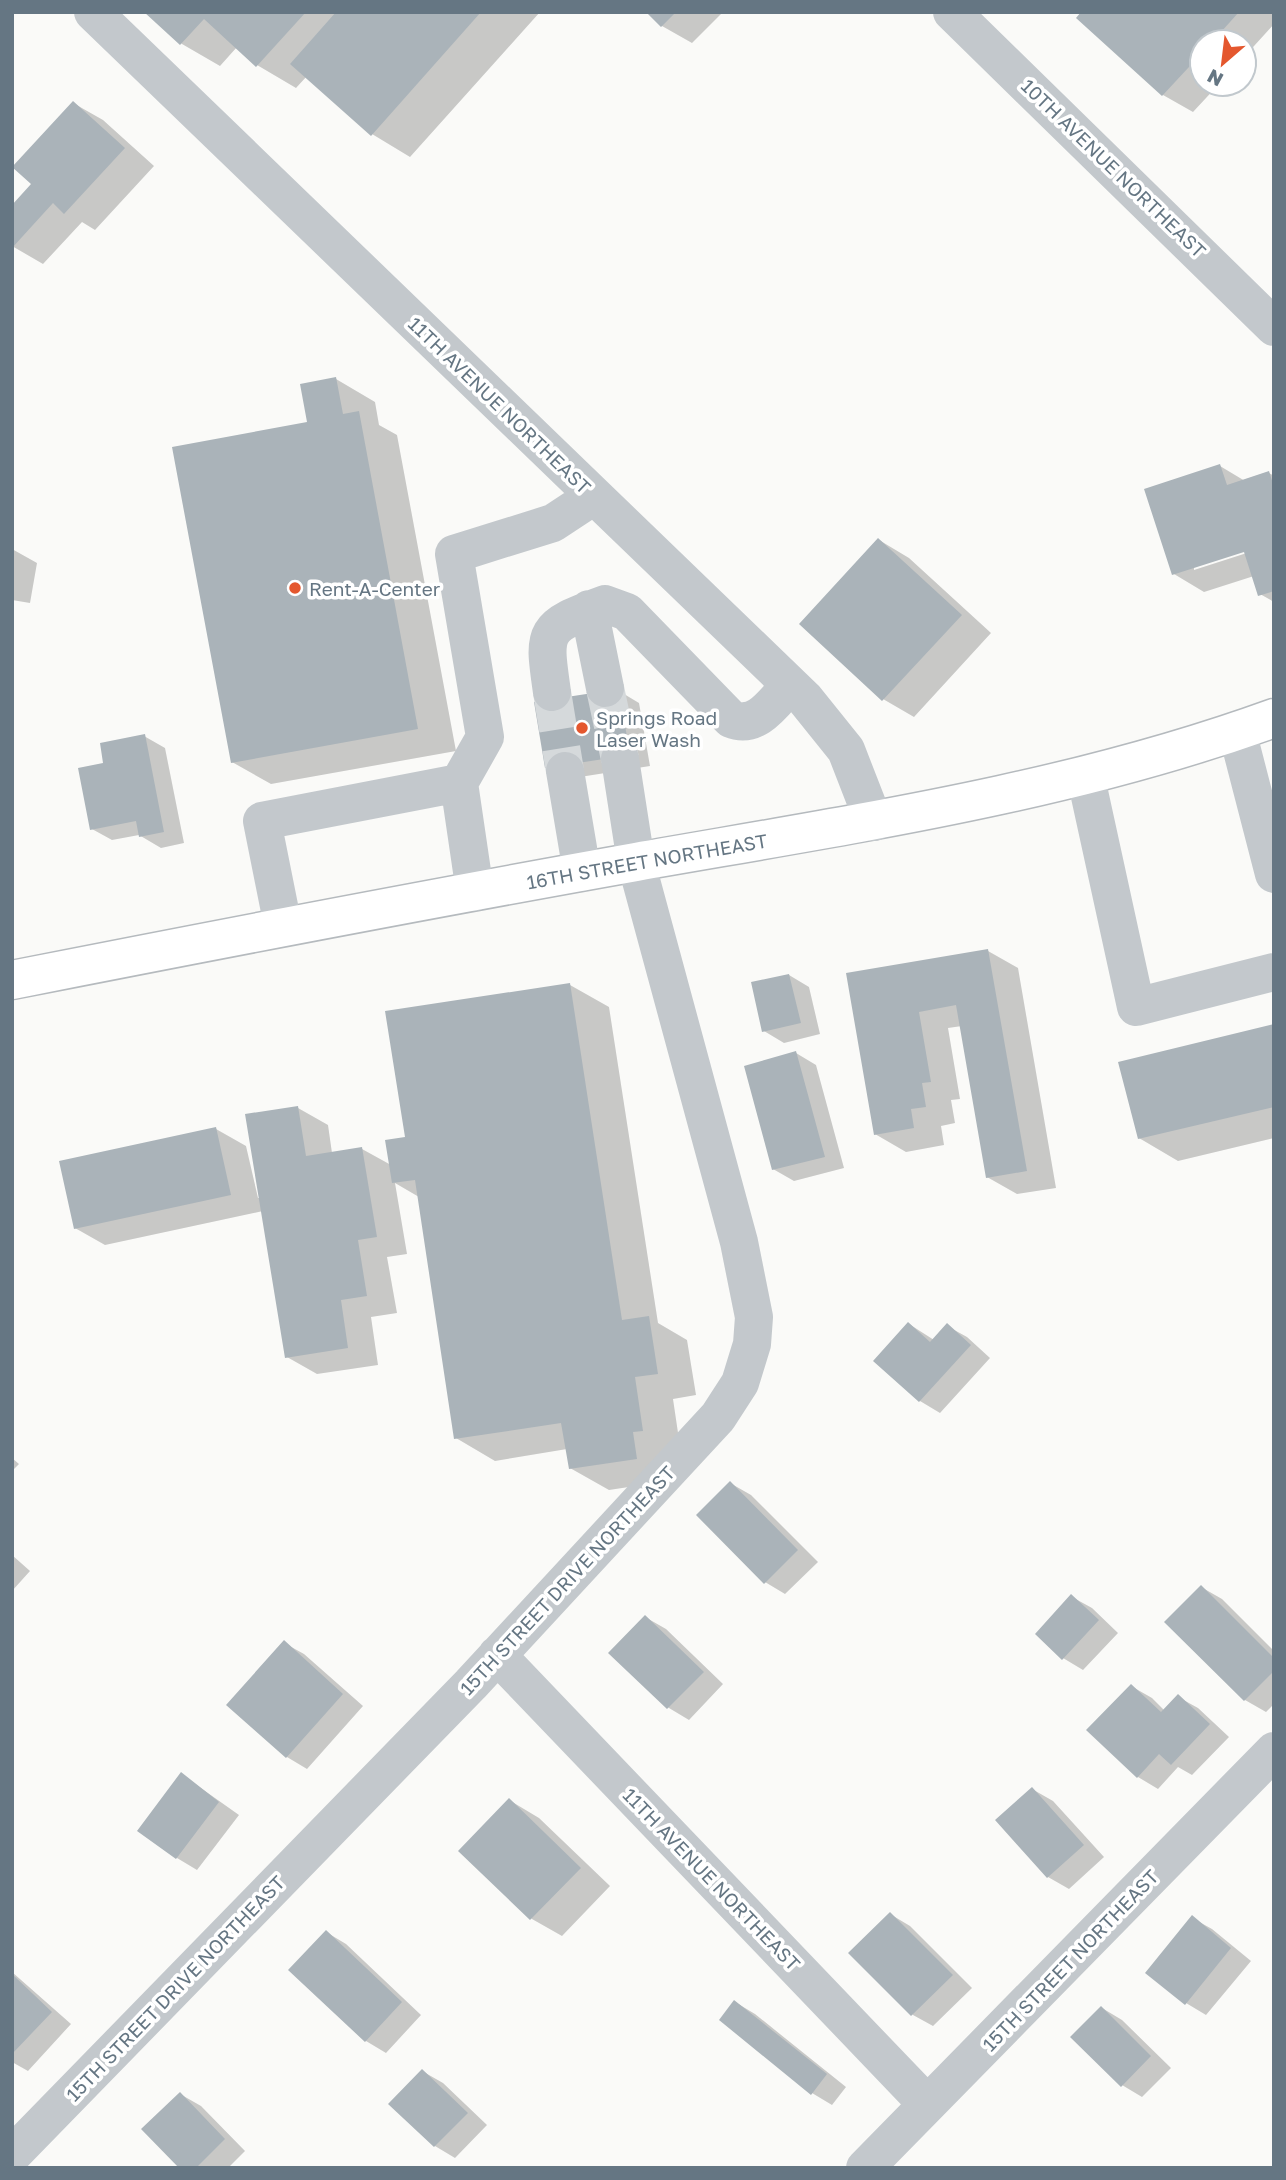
<svg xmlns="http://www.w3.org/2000/svg" width="1286" height="2180" viewBox="0 0 1286 2180" font-family="'Golos Text',sans-serif">
  <style>
    .shadow { fill: #0003; fill-rule: evenodd }
    .building { fill: #aab3b9 }
    .lines { fill: none; stroke-linecap: round; stroke-linejoin: round }
    .minor-tunnel { stroke: #d5d9db; stroke-width: 38; stroke-dasharray: 38 19; stroke-linecap: butt }
    .major-casing { stroke: #b5babe; stroke-width: 41 }
    .minor { stroke: #c3c8cc; stroke-width: 38 }
    .major { stroke: #fff; stroke-width: 38 }
    .poi-dot { fill: #e4572e; stroke: #fff; stroke-width: 2.5 }
    .labels { text-anchor: middle; dominant-baseline: central; stroke-width: 7; stroke-linejoin: round; paint-order: stroke }
    .street-label { font-size: 19px; fill: #657683; stroke: #fff }
    .poi-label { font-size: 19px; fill: #657683; stroke: #fff; text-anchor: start }
  </style>
  <rect width="100%" height="100%" fill="#fafaf8"/>
  <!-- shadow -->
  <path class="shadow" d="M147,12H540L410,157L372,134L307,76L296,88L257,65L237,47L220,66L182,44Z
    M649,12H723L692,43L662,26Z
    M1084,12H1274V24L1244,57V42H1202V84H1219L1193,112L1163,95L1078,18Z
    M73,103L103,120L154,166L95,230L82,222L43,264L12,246L34,184Z
    M336,379L375,402L379,425L397,435L456,751L271,784L232,762L309,423Z
    M1220,466L1245,481L1269,473L1274,476V602L1260,594L1254,576L1204,592L1174,574ZM1252,548L1253,551L1194,570V567Z
    M879,540L909,558L991,633L914,717L883,699Z
    M12,549L37,563L30,603L12,600Z
    M619,691L639,703L650,766L567,779Z
    M144,736L165,748L184,843L161,848L139,835L112,840L92,829L105,765Z
    M988,951L1018,968L1056,1188L1017,1194L987,1177L962,1026L948,1028L960,1099L951,1100L955,1123L941,1126L944,1145L906,1152L875,1134L848,974Z
    M789,975L809,987L820,1034L784,1043L764,1031Z
    M570,985L609,1007L658,1323L687,1340L696,1395L673,1399L681,1453L675,1480L609,1490L570,1468L567,1449L495,1461L456,1438L419,1197L395,1183L407,1254L387,1257L397,1313L371,1317L378,1365L317,1374L287,1357L263,1211L105,1245L75,1228L216,1129L246,1146L258,1198H261L298,1108L328,1125L332,1153L362,1149L391,1165L407,1139Z
    M1274,1026V1138L1178,1161L1139,1138Z
    M796,1053L816,1065L844,1168L794,1181L773,1169Z
    M909,1324L934,1340L947,1326L967,1337L990,1358L940,1413L920,1401Z
    M12,1458L19,1464L12,1471Z
    M730,1483L751,1495L818,1562L785,1594L765,1582Z
    M12,1555L30,1571L12,1591Z
    M1201,1587L1222,1599L1274,1651V1704L1266,1712L1245,1700L1167,1622Z
    M1072,1597L1092,1608L1118,1633L1083,1670L1063,1658Z
    M645,1617L666,1629L723,1684L689,1720L669,1708L611,1653Z
    M284,1643L304,1654L363,1706L307,1769L287,1757Z
    M1131,1686L1152,1698L1165,1711L1178,1697L1198,1708L1229,1737L1192,1775L1178,1767L1158,1789L1138,1777Z
    M181,1774L239,1815L197,1870L177,1858Z
    M1032,1789L1053,1801L1104,1857L1069,1889L1048,1877Z
    M509,1800L539,1818L610,1886L562,1936L532,1919L460,1851Z
    M890,1914L910,1926L972,1988L933,2026L913,2015L851,1953Z
    M1192,1918L1212,1929L1251,1961L1206,2015L1186,2003Z
    M326,1932L346,1944L421,2015L386,2053L366,2041Z
    M12,1972L71,2024L28,2071L12,2062Z
    M735,2002L755,2014L846,2087L832,2105L812,2093Z
    M1102,2008L1122,2020L1171,2068L1142,2097L1122,2085Z
    M422,2071L443,2083L487,2125L455,2158L435,2146L391,2104Z
    M180,2094L201,2106L245,2151L228,2168H182Z"/>
  <!-- building -->
  <path class="building" d="M144,12H306L256,67L204,19L180,45Z
    M336,12H481L371,136L290,64Z
    M646,12H676L661,27Z
    M1081,12H1239L1212,42H1202V53L1162,96L1076,18Z
    M73,101L125,148L64,214L53,203L12,248V205L31,184L12,167Z
    M336,377L343,414L359,411L418,729L231,763L172,447L307,422L300,384Z
    M1220,464L1227,485L1269,471L1274,487V591L1258,596L1244,552L1172,575L1144,489Z
    M878,538L962,615L882,701L799,624Z
    M619,689L630,755L545,768L534,702Z
    M145,734L164,832L139,837L136,821L90,830L78,768L103,763L100,743Z
    M988,949L1027,1171L986,1178L956,1005L919,1012L931,1082L922,1083L926,1107L911,1109L914,1128L874,1135L846,973Z
    M789,974L801,1023L762,1032L751,982Z
    M570,983L622,1320L649,1316L658,1374L635,1377L643,1431L633,1432L637,1459L569,1469L561,1423L454,1439L415,1180L392,1183L385,1140L405,1137L385,1011Z
    M1274,1024V1107L1138,1139L1118,1062Z
    M796,1051L825,1157L772,1170L744,1066Z
    M298,1106L306,1156L362,1147L377,1237L358,1240L367,1296L341,1300L348,1348L285,1358L245,1114Z
    M216,1127L231,1195L74,1229L59,1161Z
    M908,1322L930,1342L947,1323L971,1345L919,1402L873,1361Z
    M730,1481L798,1550L764,1584L696,1515Z
    M1201,1585L1274,1658V1671L1244,1701L1164,1622Z
    M1071,1594L1099,1620L1062,1660L1035,1634Z
    M645,1615L704,1672L667,1709L608,1653Z
    M284,1640L343,1694L286,1758L226,1705Z
    M1131,1684L1161,1712L1178,1694L1210,1724L1171,1765L1159,1754L1137,1778L1086,1730Z
    M181,1772L219,1802L176,1859L137,1831Z
    M1032,1787L1084,1845L1047,1878L995,1820Z
    M509,1798L581,1868L530,1920L458,1851Z
    M890,1912L953,1975L911,2016L848,1953Z
    M1192,1915L1231,1948L1185,2005L1145,1973Z
    M326,1930L402,2002L365,2042L288,1970Z
    M12,1974L52,2012L12,2054Z
    M734,2000L827,2074L811,2095L719,2020Z
    M1101,2006L1151,2056L1121,2087L1070,2037Z
    M422,2069L468,2113L434,2147L388,2104Z
    M180,2092L225,2139L196,2168H179L141,2129Z"/>
  <g class="lines">
    <!-- minor-tunnel -->
    <path class="minor-tunnel" d="M605,688L620,759
      M552,692L565,771"/>
    <defs>
      <g id="major">
        <path id="s1" d="M12,980C220,939 428,899 636,862C852,824 1067,793 1274,718"/>
      </g>
    </defs>
    <!-- major casing -->
    <use href="#major" class="major-casing"/>
    <!-- minor -->
    <path class="minor" d="M93,12L805,699L846,750L874,822
      M952,12L1274,327
      M589,609L605,688
      M552,692C543,630 542,627 605,604L627,612L731,719C757,730 774,702 790,685
      M1237,731L1274,874
      M565,771L582,872
      M1086,778L1136,1007L1274,972
      M459,783L485,737L454,554L553,523L594,496
      M283,926L262,821L459,783L475,892
      M497,1655L926,2103
      M12,2155L471,1684L718,1417L740,1383L752,1344L754,1317L739,1242L636,862L620,759
      M865,2168L1274,1751"/>
    <!-- major -->
    <use href="#major" class="major"/>
  </g>
  <!-- markers -->
  <g class="poi-dot">
    <circle cx="295" cy="588" r="7"/>
    <circle cx="582" cy="728" r="7"/>
  </g>
  <g class="labels">
    <!-- street labels -->
    <g class="street-label">
      <text transform="translate(1114 168) rotate(44)">10TH AVENUE NORTHEAST</text>
      <text transform="translate(500 405) rotate(44)">11TH AVENUE NORTHEAST</text>
      <text stroke="none"><textPath href="#s1" startOffset="646">16TH STREET NORTHEAST</textPath></text>
      <text transform="translate(567 1580) rotate(-47)">15TH STREET DRIVE NORTHEAST</text>
      <text transform="translate(712 1879) rotate(46)">11TH AVENUE NORTHEAST</text>
      <text transform="translate(1070 1960) rotate(-46)">15TH STREET NORTHEAST</text>
      <text transform="translate(175 1988) rotate(-46)">15TH STREET DRIVE NORTHEAST</text>
    </g>
    <!-- poi labels -->
    <g class="poi-label">
      <text x="309" y="588">Rent-A-Center</text>
      <text x="596" y="717">Springs Road<tspan x="596" dy="22">Laser Wash</tspan></text>
    </g>
  </g>
  <!-- border -->
  <rect width="1286" height="2180" fill="none" stroke="#657683" stroke-width="28"/>
  <!-- north arrow -->
  <g transform="translate(1223 63) rotate(208)"><circle r="33" fill="#ffffff" stroke="#c1c8cd" stroke-width="2"/>
  <path d="M0-5L12 26L0 18L-12 26Z" fill="#e4572e"/>
  <text y="-10" font-size="19" font-weight="bold" text-anchor="middle" fill="#657683">N</text>
  </g>
</svg>
